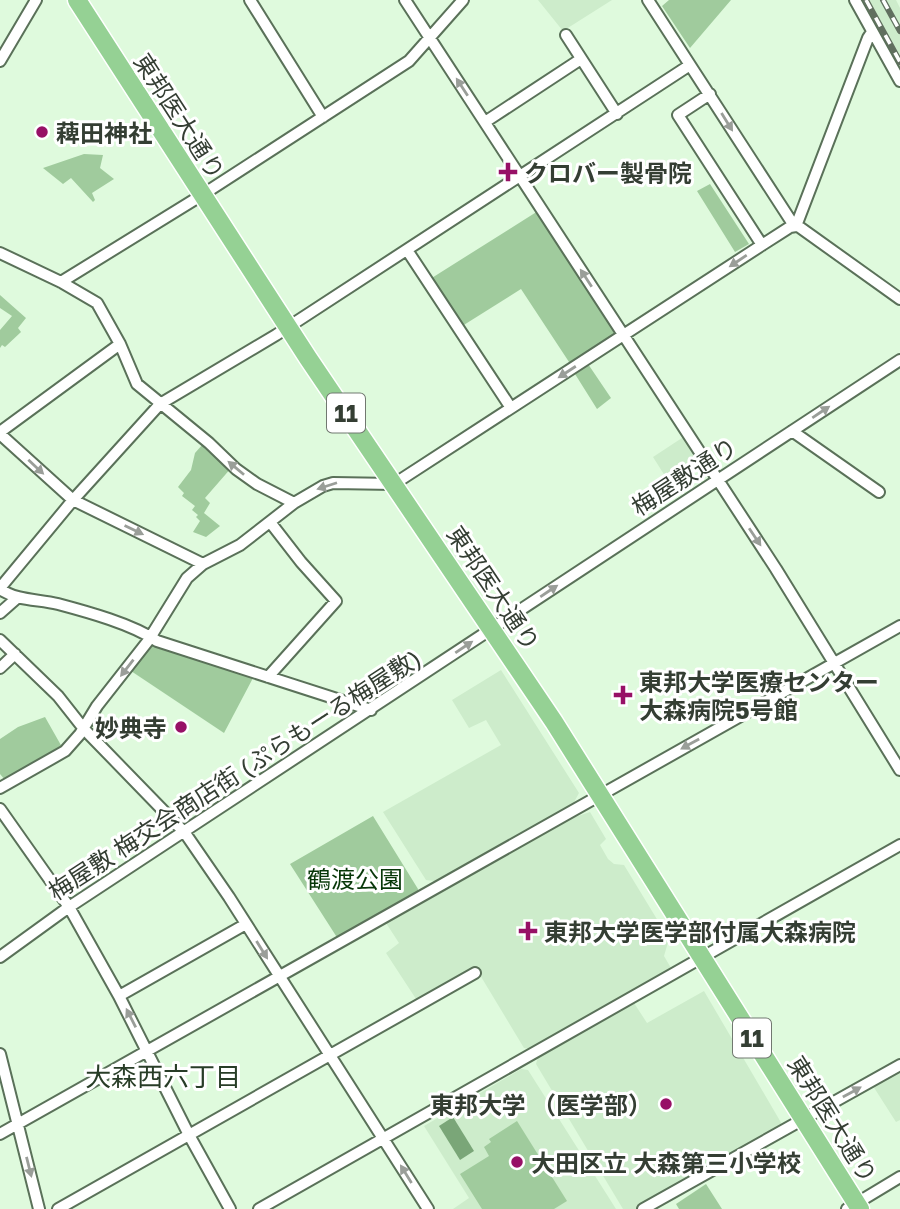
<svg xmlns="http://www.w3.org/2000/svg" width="900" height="1209" viewBox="0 0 900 1209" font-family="'Golos Text','Noto Sans JP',sans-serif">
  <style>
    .built { fill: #cdeccb }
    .green { fill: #a0cb9d }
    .water { fill: #7aa678 }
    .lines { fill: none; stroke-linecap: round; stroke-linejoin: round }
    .street-casing { stroke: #5a7159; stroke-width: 14 }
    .primary-casing { stroke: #fff; stroke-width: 21 }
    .street { stroke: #fff; stroke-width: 10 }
    .primary { stroke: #95d194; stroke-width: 18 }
    .rail-casing { stroke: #616f5f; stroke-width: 6 }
    .rail { stroke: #fff; stroke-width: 3.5; stroke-dasharray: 10; stroke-linecap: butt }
    .oneway { fill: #9a9e99 }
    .poi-dot { fill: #971066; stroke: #fff; stroke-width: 2.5 }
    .labels { text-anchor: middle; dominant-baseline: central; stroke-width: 6; stroke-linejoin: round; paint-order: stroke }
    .shield { fill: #fff; stroke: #717870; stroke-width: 2 }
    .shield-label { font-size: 23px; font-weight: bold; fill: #343e33 }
    .street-label { font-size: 24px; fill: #343e33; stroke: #fff }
    .poi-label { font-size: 24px; font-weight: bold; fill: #343e33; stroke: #fff; text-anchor: start }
    .park-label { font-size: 24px; fill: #073708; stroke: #fff }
    .neighbourhood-label { font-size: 26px; fill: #283d27; stroke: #fff }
  </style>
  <rect width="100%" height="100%" fill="#dffadd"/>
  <!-- built -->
  <path class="built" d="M538,0H612L563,31Z
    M859,0H896L900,8V73Z
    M685,436L701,461L681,474L677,468L665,476L653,457Z
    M501,670L579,793L572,806L441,882L426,880L383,812L501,745L486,720L469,728L452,700Z
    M590,812L606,839L600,845L608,859L614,864L624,865L669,939L664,956L671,968L531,1049L524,1048L477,970L418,1002L386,953L399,943L386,923L563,821Z
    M704,991L783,1126L637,1209H623L536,1064L538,1057L634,1003L647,1023Z
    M521,1069L528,1070L616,1209H453L469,1198L424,1126Z
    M900,1071V1120L896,1122L873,1086Z"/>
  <!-- green -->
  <path class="green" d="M669,0H731L690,48L662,6Z
    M84,154L103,155L100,168L114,179L92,193L95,200L93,202L71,178L63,184L43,168Z
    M710,184L749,244L735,252L697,191Z
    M538,211L616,330L614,335L571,365L521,289L459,328L427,281Z
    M0,295L26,318L18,328L21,332L5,347L2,345L0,348V330L12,316L0,308Z
    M588,364L611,398L597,409L575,374Z
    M203,444L232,467L205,498L210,503L204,513L220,526L206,537L193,532L200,521L196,517L198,515L192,510L195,506L182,496L184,493L178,487L191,470L195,453Z
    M155,643L253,678L224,733L131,671Z
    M45,717L62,747L5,780L0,774V739L18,727Z
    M373,816L418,889V894L338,939L290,864Z
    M517,1121L567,1201L554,1209H482L460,1174L489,1156L484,1147L491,1142L489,1139Z
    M706,1184L722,1209H679L676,1204Z"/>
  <!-- water -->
  <path class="water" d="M453,1117L474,1151L460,1160L439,1126Z"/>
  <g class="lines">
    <defs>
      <path id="street" d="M250,0L323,117
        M405,0L776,569L900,770
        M855,0L900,81
        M566,35L617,114
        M0,61L36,0
        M690,65L791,221L900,299
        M710,94L678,115L762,245
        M485,122L581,59
        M796,226L868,38L872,32
        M407,250L511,408
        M0,253L61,282L97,303L120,344L137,384L209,443L236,469L257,484L294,503
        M61,282L202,195L409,61L463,0
        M792,431L879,492
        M0,432L120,344
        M0,434L73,500L203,564
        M0,588L73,500L160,404L276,335L690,65L648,0
        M0,589C17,601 38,599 58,604C88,612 132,624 157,641L371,710
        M0,613L17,598
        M0,640L58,696L84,729L185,833L229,897L428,1209
        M0,668L15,654
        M268,677L336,601L301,562L270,522
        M0,788L65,751L80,734L97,706L148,641L187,578L203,564L240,545L294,503L323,486L333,483L394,484L762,245L790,227L796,226
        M0,809L69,907L119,996L189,1135L230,1209
        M0,957L69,907L900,360
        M119,996L246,924
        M0,1054L39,1209
        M0,1134L900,626
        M58,1209L475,973
        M259,1209L900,845
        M643,1209L900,1065
        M847,1209L900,1177"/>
      <path id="primary" d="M77,0L308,358L554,722L860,1209"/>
    </defs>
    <!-- street casing -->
    <use href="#street" class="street-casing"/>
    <!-- primary casing -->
    <use href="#primary" class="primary-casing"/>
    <!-- street -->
    <use href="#street" class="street"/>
    <!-- primary -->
    <use href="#primary" class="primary"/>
    <defs>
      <path id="rail" d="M866,0L900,62
        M883,0L900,31"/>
    </defs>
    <!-- rail casing -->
    <use href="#rail" class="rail-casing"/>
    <!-- rail -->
    <use href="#rail" class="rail"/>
  </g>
  <!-- one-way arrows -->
  <defs><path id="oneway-solid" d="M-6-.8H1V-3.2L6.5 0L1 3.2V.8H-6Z" transform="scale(1.75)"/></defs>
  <g class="oneway">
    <use href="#oneway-solid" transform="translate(462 87) rotate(-123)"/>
    <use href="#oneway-solid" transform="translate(727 122) rotate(58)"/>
    <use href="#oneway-solid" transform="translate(738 261) rotate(146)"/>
    <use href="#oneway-solid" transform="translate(586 278) rotate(-123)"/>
    <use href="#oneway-solid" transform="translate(567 372) rotate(147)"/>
    <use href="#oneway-solid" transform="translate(821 412) rotate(-34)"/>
    <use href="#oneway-solid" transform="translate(36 467) rotate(43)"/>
    <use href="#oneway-solid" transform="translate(236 468) rotate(-140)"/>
    <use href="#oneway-solid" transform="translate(327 486) rotate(162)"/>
    <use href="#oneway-solid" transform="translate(134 530) rotate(26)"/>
    <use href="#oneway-solid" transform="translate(755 537) rotate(56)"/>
    <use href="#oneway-solid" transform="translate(549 591) rotate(-34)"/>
    <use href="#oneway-solid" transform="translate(464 647) rotate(-34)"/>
    <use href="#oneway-solid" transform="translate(127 668) rotate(128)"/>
    <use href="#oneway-solid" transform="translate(690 744) rotate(151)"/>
    <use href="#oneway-solid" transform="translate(262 950) rotate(58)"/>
    <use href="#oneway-solid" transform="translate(131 1018) rotate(-117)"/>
    <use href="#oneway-solid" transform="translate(852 1092) rotate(-29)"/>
    <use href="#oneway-solid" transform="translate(29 1167) rotate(76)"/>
    <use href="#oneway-solid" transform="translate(406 1174) rotate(-122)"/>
  </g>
  <!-- markers -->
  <g class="poi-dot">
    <circle cx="42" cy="132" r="7"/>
    <path d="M504.5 161.5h7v7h7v7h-7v7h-7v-7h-7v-7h7z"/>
    <path d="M619.5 684.5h7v7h7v7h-7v7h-7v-7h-7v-7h7z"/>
    <circle cx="181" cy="727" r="7"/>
    <path d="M524.5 920.5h7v7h7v7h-7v7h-7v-7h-7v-7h7z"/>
    <circle cx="666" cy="1104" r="7"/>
    <circle cx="517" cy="1162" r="7"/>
  </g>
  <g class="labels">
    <!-- shield labels -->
    <g class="shield">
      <rect x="327" y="393.5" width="38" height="39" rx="5"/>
      <rect x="733" y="1018.5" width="38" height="39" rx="5"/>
    </g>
    <g class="shield-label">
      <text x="346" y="413">11</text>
      <text x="752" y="1038">11</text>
    </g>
    <!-- street labels -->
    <g class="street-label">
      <text transform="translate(180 116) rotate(57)">東邦医大通り</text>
      <text transform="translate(684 476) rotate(-33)">梅屋敷通り</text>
      <text transform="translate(494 588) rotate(56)">東邦医大通り</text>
      <text transform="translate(234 774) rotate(-33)">梅屋敷 梅交会商店街 (ぷらもーる梅屋敷)</text>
      <text transform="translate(833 1119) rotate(58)">東邦医大通り</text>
    </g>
    <!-- poi labels -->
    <g class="poi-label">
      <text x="56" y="132">薭田神社</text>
      <text x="524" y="172">クロバー製骨院</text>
      <text x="639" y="681">東邦大学医療センター<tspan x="639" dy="28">大森病院5号館</tspan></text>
      <text x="167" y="727" text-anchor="end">妙典寺</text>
      <text x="544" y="931">東邦大学医学部付属大森病院</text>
      <text x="652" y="1104" text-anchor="end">東邦大学 （医学部）</text>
      <text x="531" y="1162">大田区立 大森第三小学校</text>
    </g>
    <!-- park labels -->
    <g class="park-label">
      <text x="355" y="878">鶴渡公園</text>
    </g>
    <!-- neighbourhood labels -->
    <g class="neighbourhood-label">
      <text x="163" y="1076">大森西六丁目</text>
    </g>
  </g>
</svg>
